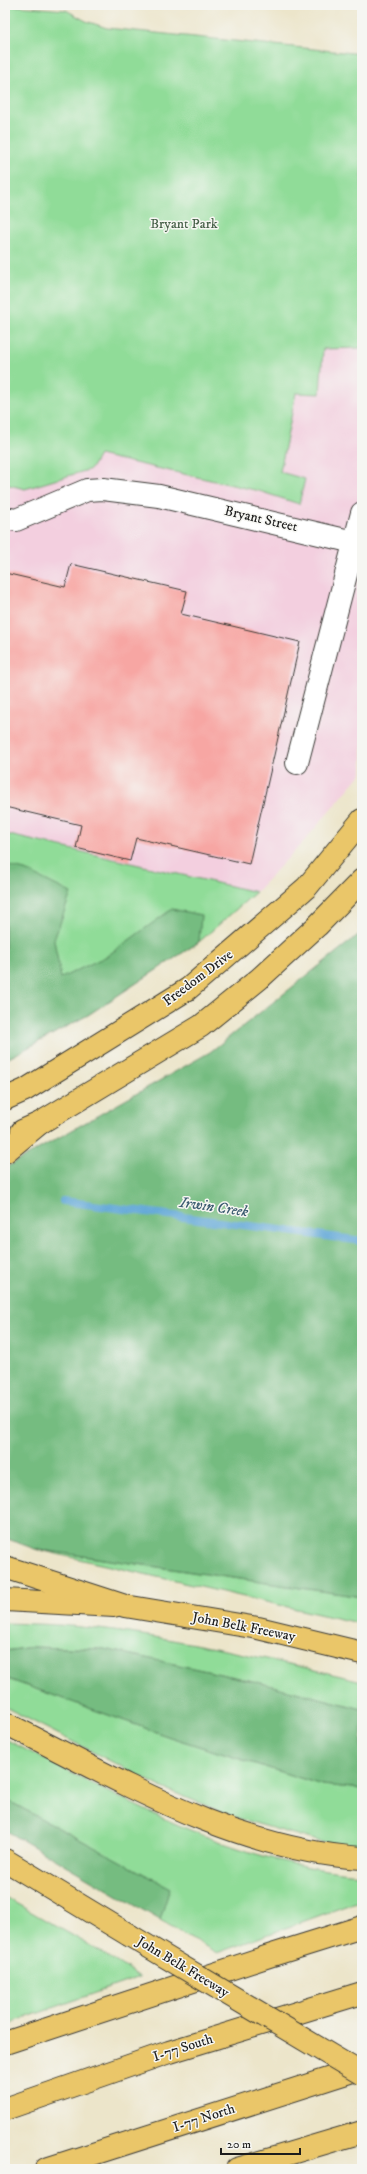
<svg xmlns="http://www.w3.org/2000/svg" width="367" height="2174" viewBox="0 0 367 2174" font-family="'IM FELL DW Pica',serif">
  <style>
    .built { fill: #f3cfdf }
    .green { fill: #90dc98; stroke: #567c5a }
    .forest { fill: #74bc80; stroke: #486c4e }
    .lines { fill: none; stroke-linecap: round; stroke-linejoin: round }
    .stream { stroke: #61a7d7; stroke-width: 8 }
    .building { fill: #f7a6a3 }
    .minor-casing { stroke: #3b3a36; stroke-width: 24 }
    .major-casing { stroke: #3b3a36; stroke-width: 24 }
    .highway-casing { stroke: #3b3a36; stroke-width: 24 }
    .minor { stroke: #fff; stroke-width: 22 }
    .major { stroke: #eac669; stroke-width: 22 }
    .highway { stroke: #eac669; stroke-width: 22 }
    .highway-bridge-casing { stroke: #3b3a36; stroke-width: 24; stroke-linecap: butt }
    .highway-bridge { stroke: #eac669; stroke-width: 22 }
    .labels { text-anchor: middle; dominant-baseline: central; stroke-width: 3; stroke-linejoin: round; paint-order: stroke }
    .park-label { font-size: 14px; fill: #455f47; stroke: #f6f6f2 }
    .street-label { font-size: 14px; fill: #1c1c1c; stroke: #f6f6f2 }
    .water-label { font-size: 15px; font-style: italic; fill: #3b5b70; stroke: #f6f6f2 }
  </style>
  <rect width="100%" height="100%" fill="#f6f6f2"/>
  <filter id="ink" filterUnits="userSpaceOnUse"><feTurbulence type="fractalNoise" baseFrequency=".025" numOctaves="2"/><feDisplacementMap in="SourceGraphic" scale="8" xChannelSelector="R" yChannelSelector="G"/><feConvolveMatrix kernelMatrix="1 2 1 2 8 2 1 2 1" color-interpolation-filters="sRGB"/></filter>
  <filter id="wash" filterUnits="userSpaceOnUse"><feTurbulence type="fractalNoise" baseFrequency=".012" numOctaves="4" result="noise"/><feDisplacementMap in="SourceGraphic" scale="16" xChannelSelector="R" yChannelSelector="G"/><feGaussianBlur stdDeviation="0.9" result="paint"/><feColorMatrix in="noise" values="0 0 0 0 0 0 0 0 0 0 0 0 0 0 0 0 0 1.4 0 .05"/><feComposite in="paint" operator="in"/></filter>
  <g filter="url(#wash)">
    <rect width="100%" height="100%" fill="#ece5ca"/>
    <!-- built -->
    <path class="built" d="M362,348V773L305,840L256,892L5,834V484L99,455L269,494L296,392L320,394L323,349Z"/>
    <!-- green -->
    <path class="green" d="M5,5L66,10L86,21L107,28L362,54V348L323,349L320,394L296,393L280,472L305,479L299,504L259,491L99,455L91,469L25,489L5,484Z
      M5,834L256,892L199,942L88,1015L5,1060Z
      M35,1549L362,1597V1624Z
      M5,1623C30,1624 56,1624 81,1627C176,1637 269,1659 362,1681V1709L253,1681L104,1649L32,1647L5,1651Z
      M5,1678L170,1737L322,1785L362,1789V1846L325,1843L237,1818L163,1788L5,1707Z
      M5,1739C118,1796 232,1865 362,1874V1900L217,1953L160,1920L169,1888L5,1799Z
      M5,1897L91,1946L140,1977L5,2025Z"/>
    <!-- forest -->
    <path class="forest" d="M5,865L25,870L71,893L54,940L61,978L107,956L172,909L201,915L199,942L88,1015L5,1060Z
      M362,932V1597L35,1549L5,1538V1168L210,1052Z
      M32,1647L104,1649L253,1681L362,1709V1789L322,1785L170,1737L5,1678V1651Z
      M5,1799L170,1888L160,1920L5,1830Z"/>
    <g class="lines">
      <!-- stream -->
      <path class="stream" d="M63,1201L362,1241"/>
    </g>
    <g id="blocks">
      <!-- building -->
      <path class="building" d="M71,564L187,591L181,614L300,642L249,864L136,838L130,861L76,848L81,825L5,807V573L65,587Z"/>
    </g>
  </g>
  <g filter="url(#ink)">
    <use href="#blocks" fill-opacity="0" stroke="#3b3a36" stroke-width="1"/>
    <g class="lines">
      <defs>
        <path id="minor" d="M5,518L16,520L87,490L103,489L159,496L362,544
          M297,763L362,513"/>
        <path id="major" d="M5,1099L25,1090L188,989L307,887L362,820
          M22,1131L40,1123L201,1026L259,979L317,926L362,880
          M5,1600L114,1606"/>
        <path id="highway" d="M5,1152L40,1123
          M5,1567L125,1606L258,1628L362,1653
          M5,1723C117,1779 234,1850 362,1858
          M5,1860L129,1935
          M5,2043L269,1956L362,1927
          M5,2109L169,2052L362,1993
          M46,2169L362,2068
          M237,2169L362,2132"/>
      </defs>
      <!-- minor casing -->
      <use href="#minor" class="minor-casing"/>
      <!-- major casing -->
      <use href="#major" class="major-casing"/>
      <!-- highway casing -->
      <use href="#highway" class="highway-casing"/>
      <!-- minor -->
      <use href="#minor" class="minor"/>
      <!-- major -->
      <use href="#major" class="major"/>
      <!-- highway -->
      <use href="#highway" class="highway"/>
      <defs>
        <path id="highway-bridge" d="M129,1935L362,2074"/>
      </defs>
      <!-- highway-bridge casing -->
      <use href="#highway-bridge" class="highway-bridge-casing"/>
      <!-- highway-bridge -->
      <use href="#highway-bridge" class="highway-bridge"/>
    </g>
  </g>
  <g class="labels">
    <!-- park labels -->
    <g class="park-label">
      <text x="184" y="224">Bryant Park</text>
    </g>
    <!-- street labels -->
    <g class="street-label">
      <text transform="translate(261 519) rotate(13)">Bryant Street</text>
      <text transform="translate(198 978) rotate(-37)">Freedom Drive</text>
      <text transform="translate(244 1627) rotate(11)">John Belk Freeway</text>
      <text transform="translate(183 1967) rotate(31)">John Belk Freeway</text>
      <text transform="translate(183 2048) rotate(-18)">I-77 South</text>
      <text transform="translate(204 2118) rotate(-18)">I-77 North</text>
    </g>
    <!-- water labels -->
    <g class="water-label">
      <text transform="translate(214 1207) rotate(8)">Irwin Creek</text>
    </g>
  </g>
  <!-- margin -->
  <rect width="367" height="2174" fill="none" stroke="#f6f6f2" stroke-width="20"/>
  <!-- scale -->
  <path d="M221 2148v6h79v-6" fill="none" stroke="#1c1c1c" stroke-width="2"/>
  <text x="227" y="2148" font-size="12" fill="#1c1c1c" stroke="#f6f6f2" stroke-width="3" paint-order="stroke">20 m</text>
</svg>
